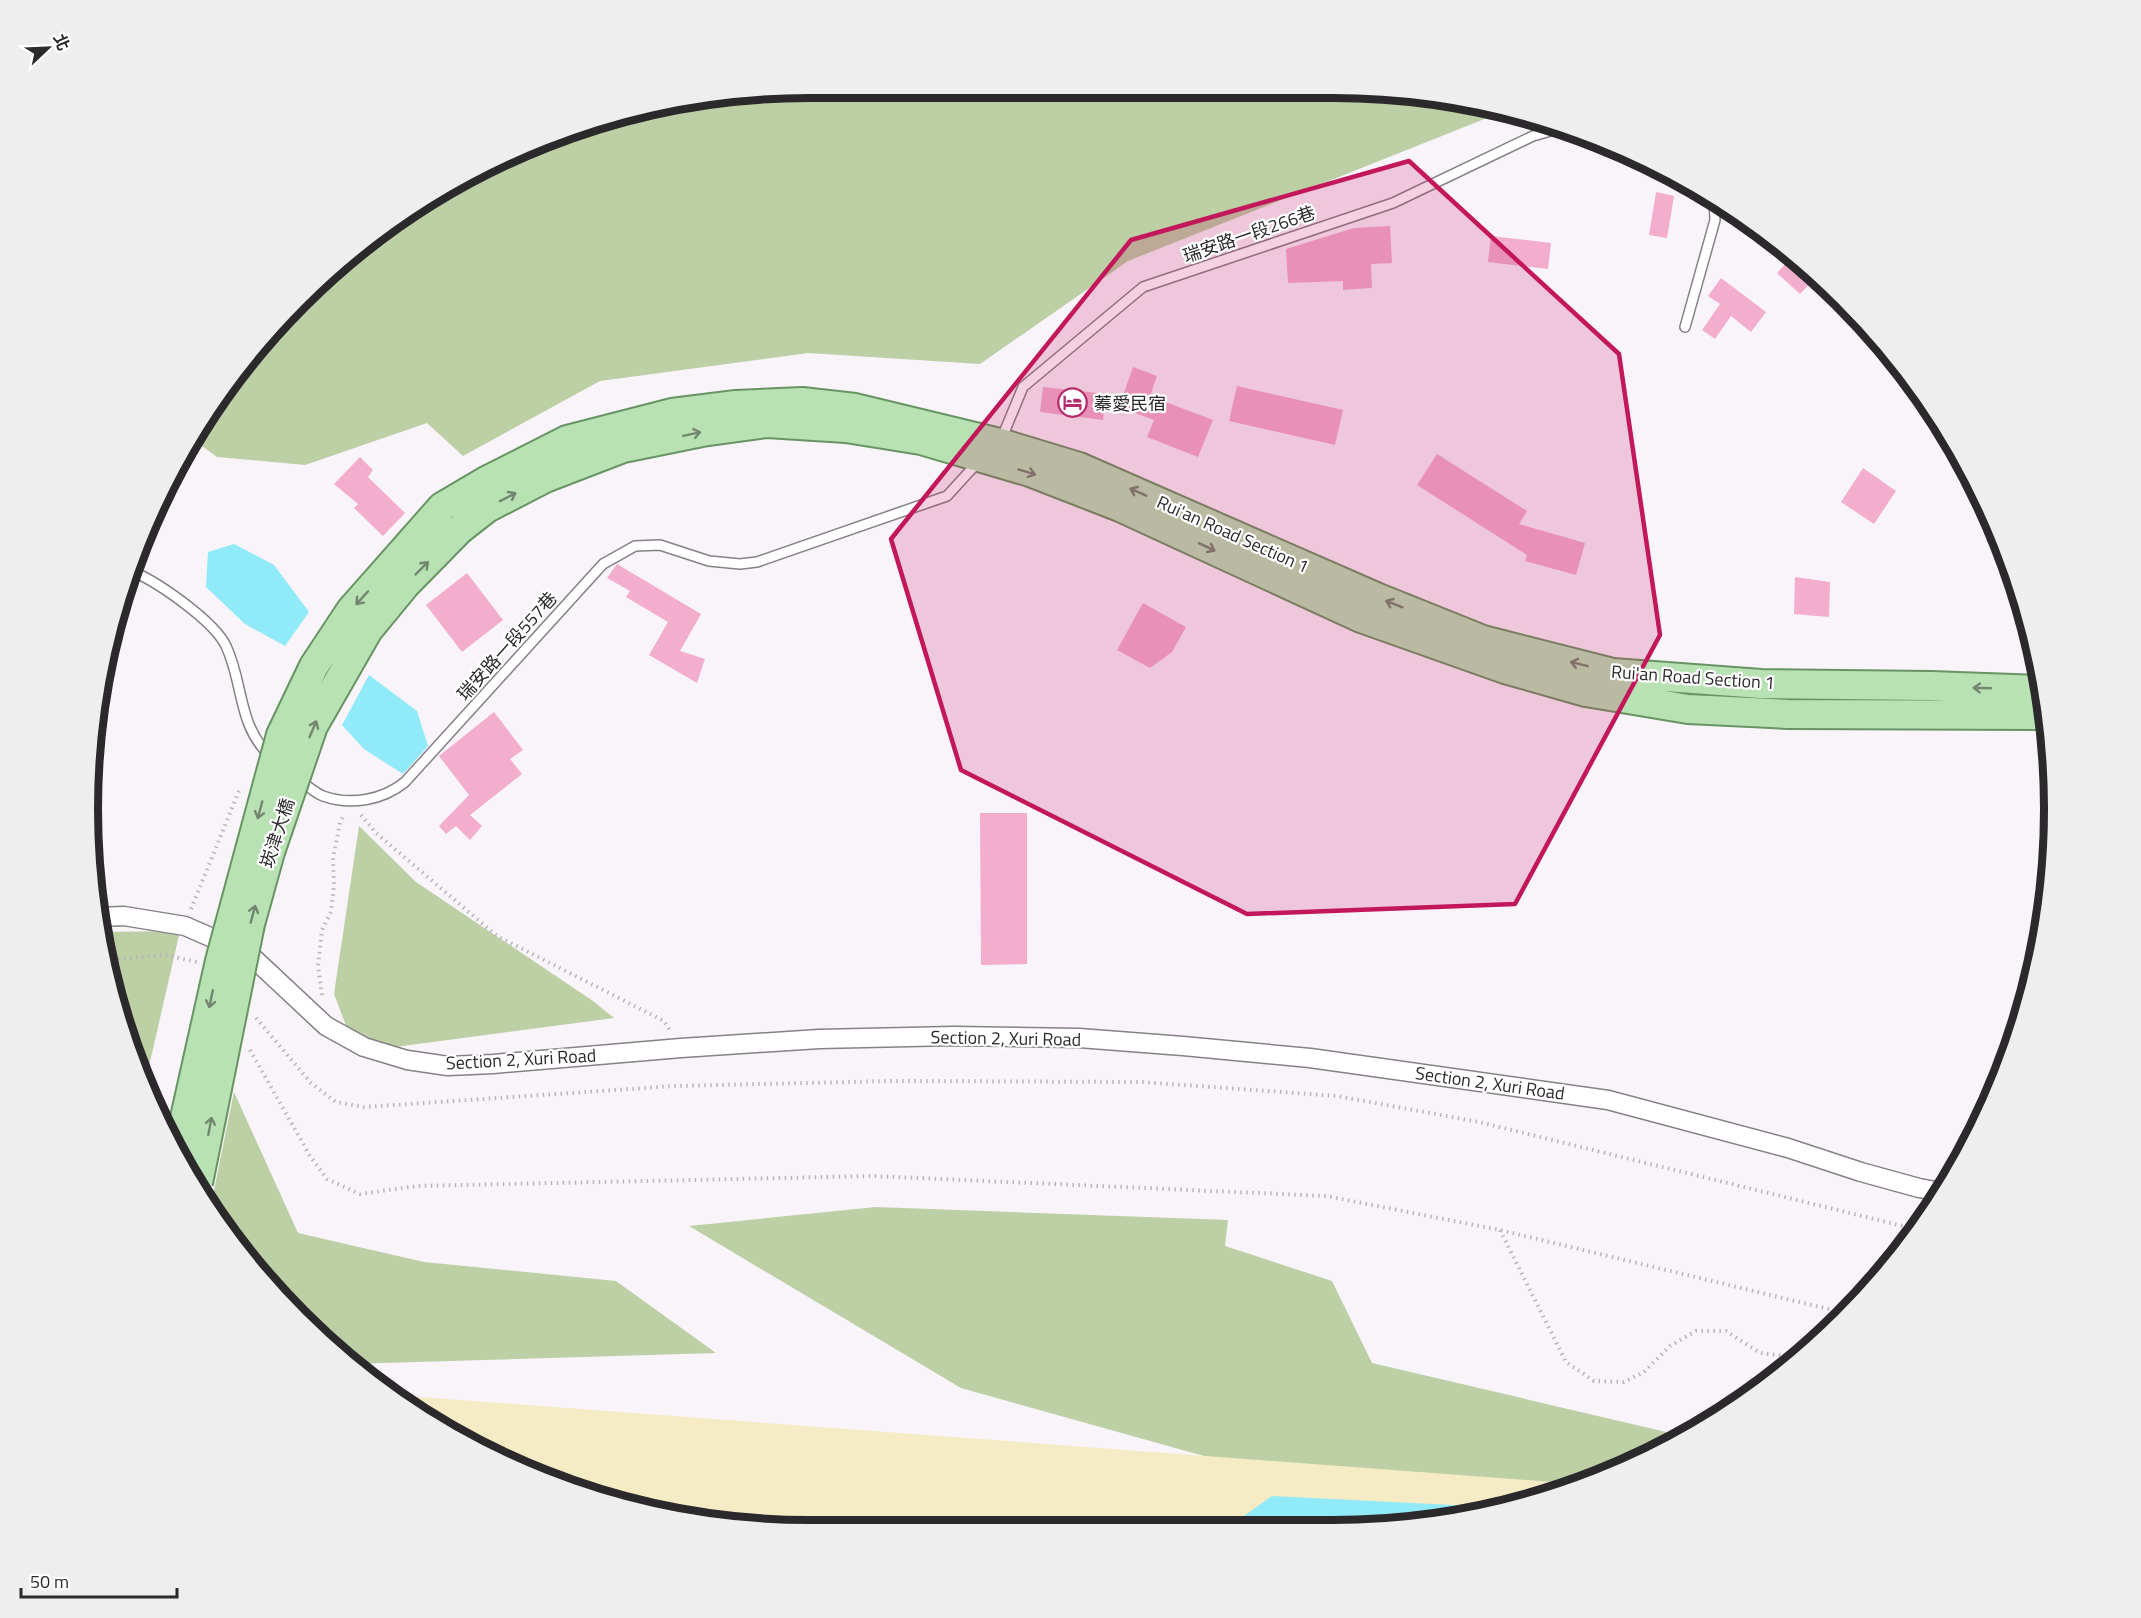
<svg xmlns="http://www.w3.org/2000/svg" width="2141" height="1618" viewBox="0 0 2141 1618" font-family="'Titillium Web','Noto Sans TC',sans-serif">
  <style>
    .green { fill: #bccfa5 }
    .sand { fill: #f5ecc6 }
    .water { fill: #90eaf7 }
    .building { fill: #f2aecc }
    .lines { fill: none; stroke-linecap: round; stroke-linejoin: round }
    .service-casing { stroke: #868087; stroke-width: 12 }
    .minor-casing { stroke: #868087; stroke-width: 21 }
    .primary-casing { stroke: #689463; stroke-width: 32 }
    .path { stroke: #b9b4ba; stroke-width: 4; stroke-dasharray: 1.5 4.5; stroke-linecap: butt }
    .service { stroke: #fff; stroke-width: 9 }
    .minor { stroke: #fff; stroke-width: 18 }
    .primary { stroke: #b8e2b3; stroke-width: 28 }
    .primary-bridge-casing { stroke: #689463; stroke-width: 32; stroke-linecap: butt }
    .primary-bridge { stroke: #b8e2b3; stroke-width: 28 }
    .oneway { stroke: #728670 }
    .marked { fill: #c2185b; fill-opacity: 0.2; stroke: #c2185b; stroke-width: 4.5; stroke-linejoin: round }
    .labels { text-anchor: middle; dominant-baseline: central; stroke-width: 4.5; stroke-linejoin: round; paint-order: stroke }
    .street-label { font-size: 18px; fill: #2c292c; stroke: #fff }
    .poi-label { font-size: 18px; fill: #2c292c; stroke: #fff; text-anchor: start }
    .rim { fill: none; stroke: #2c292c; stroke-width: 8 }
  </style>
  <rect width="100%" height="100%" fill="#f9f3fa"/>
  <!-- green -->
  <path class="green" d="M809,87L1379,89L1507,110L1128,261L980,364L808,353L600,381L463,456L427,423L305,465L217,457L191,438L209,408L298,299L448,184L622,112Z
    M359,826L416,882L593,1001L614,1018L380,1049L348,1031L334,994Z
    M180,931L144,1088L112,996L101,932Z
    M234,1092L298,1233L424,1262L616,1281L716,1353L350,1364L333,1352L236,1248L211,1205Z
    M876,1207L1228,1220L1225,1246L1332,1281L1372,1363L1679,1435L1608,1476L1581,1483H1547L1229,1463L961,1388L689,1226Z"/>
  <!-- sand -->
  <path class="sand" d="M394,1395L1579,1484L1427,1525L761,1529L622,1506L448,1434Z"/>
  <!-- water -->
  <path class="water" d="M234,544L274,565L309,612L285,646L245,624L206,587L208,552Z
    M369,675L417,711L428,746L403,774L364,749L342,725Z
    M1272,1496L1493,1507L1427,1525L1230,1526Z"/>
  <!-- building -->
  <path class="building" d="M1656,192L1674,196L1667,238L1649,235Z
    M1390,226L1392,263L1371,264L1372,288L1343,290V281L1288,283L1286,249L1354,228Z
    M1491,236L1551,243L1548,269L1488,262Z
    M1792,257L1816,277L1800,294L1777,273Z
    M1721,278L1766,312L1751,332L1731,316L1715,339L1702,330L1720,304L1708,296Z
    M1133,367L1157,376L1150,396L1213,420L1198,457L1147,437L1154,420L1119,407Z
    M1237,386L1343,410L1335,445L1229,421Z
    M1043,387L1106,394L1103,420L1040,412Z
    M1437,454L1527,511L1519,524L1585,543L1576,575L1525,561L1527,555L1417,485Z
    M360,457L373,470L368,477L405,513L383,536L354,508L358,504L334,484Z
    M1863,468L1896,491L1874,524L1841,502Z
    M617,564L701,614L680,651L705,659L697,683L649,655L668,622L626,597L630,591L607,578Z
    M467,573L503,620L462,652L426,605Z
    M1795,577L1830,582L1829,617L1794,614Z
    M1143,603L1186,627L1172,652L1150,668L1117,650Z
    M494,712L523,750L510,759L522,774L470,815L482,826L470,840L456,826L446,834L439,826L469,795L439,756Z
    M980,813H1027V964L981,965Z"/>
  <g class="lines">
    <defs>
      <path id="service" d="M1685,327L1715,220L1714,199
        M1001,440L1023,387L1143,287L1393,203L1533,136L1565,127
        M134,572C159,583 214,621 226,646C244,684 237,724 270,756
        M299,780C307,785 315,793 323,796C351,806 383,800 405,782L603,564L635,546L660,545L709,561L740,564L757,562L947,496L979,461"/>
      <path id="minor" d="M98,917L124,916L185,926L249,954L326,1026L364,1047L407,1060L448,1066L493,1064L681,1048L819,1039L953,1036L1079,1038L1183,1046L1310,1058L1608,1100L1788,1148L1861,1172L1919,1188L1941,1192"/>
      <path id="primary" d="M442,507L486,481L567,440L672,413L736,405L802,402L855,408L1000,443L1079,467L1376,597L1483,640L1613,673L1761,684L1931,686L2041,690
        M460,529L487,508L545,478L623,448L702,432L767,423L846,428L921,440L1030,472L1120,507L1361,618L1505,669L1586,692L1688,709L1788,714L2045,715"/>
    </defs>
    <!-- service casing -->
    <use href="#service" class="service-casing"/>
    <!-- minor casing -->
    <use href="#minor" class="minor-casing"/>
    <!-- primary casing -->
    <use href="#primary" class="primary-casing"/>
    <!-- path -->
    <path class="path" d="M361,815L376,833L497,936L664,1021L671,1032
      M191,909L239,791
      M106,960L165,955L197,962
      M322,995L318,966L322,930L331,912L334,886L333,858L340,823L344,815
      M256,1018L311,1083L336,1102L364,1107L675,1086L893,1081L1141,1082L1337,1096L1479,1122L1915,1229
      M250,1050L310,1156L327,1179L360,1194L418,1186L872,1176L1326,1196L1500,1230L1845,1313
      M1500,1230L1566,1362L1594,1381L1624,1382L1644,1372L1670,1346L1696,1331H1726L1760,1353L1786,1356L1812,1344
      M1827,1330L1839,1312"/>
    <!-- service -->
    <use href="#service" class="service"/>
    <!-- minor -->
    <use href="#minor" class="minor"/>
    <!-- primary -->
    <use href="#primary" class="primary"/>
    <defs>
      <path id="primary-bridge" d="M178,1149L220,961L281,735L314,666L351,610L442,507
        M198,1183L250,924L270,852L313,726L368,630L405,585L460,529"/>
    </defs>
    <!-- primary-bridge casing -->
    <use href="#primary-bridge" class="primary-bridge-casing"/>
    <!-- primary-bridge -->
    <use href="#primary-bridge" class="primary-bridge"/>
  </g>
  <!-- one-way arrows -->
  <defs><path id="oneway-shaft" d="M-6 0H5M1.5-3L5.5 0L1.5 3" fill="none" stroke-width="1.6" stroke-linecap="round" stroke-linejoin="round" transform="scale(1.5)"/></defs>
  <g class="oneway">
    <use href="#oneway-shaft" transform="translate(692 434) rotate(-12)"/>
    <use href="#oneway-shaft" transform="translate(1027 472) rotate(17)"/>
    <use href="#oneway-shaft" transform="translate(1138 492) rotate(-156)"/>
    <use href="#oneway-shaft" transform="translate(508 497) rotate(-27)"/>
    <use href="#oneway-shaft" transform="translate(1207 547) rotate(25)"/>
    <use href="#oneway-shaft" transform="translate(422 568) rotate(-45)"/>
    <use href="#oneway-shaft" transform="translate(362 598) rotate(132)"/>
    <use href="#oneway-shaft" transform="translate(1394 604) rotate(-158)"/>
    <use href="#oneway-shaft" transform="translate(1579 664) rotate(-166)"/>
    <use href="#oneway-shaft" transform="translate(1982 688) rotate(-178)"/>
    <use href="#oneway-shaft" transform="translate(313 729) rotate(-67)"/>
    <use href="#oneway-shaft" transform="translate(260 810) rotate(105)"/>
    <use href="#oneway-shaft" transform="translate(253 914) rotate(-75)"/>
    <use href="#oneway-shaft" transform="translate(211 999) rotate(102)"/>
    <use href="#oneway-shaft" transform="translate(210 1126) rotate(-79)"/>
  </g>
  <!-- marked area -->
  <path class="marked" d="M1409,161L1619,354L1660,635L1515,904L1247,914L961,770L891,539L1131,240Z"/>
  <!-- icons -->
  <defs>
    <symbol id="hotel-ring" viewBox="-11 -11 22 22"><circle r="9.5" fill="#fff" stroke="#b42c6e" stroke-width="1.5"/><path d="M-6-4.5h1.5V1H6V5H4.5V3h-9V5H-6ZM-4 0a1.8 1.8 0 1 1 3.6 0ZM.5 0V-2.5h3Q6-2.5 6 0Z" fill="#b42c6e"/></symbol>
  </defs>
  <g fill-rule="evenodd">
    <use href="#hotel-ring" x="1056" y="386" width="33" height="33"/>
  </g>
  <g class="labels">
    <!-- street labels -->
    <g class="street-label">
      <text transform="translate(1249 234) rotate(-19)">瑞安路一段266巷</text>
      <text transform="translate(1233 534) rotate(24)">Rui'an Road Section 1</text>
      <text transform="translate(507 646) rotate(-48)">瑞安路一段557巷</text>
      <text transform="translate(1693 677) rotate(4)">Rui'an Road Section 1</text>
      <text transform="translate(277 833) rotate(-72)">崁津大橋</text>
      <text transform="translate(1006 1038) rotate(1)">Section 2, Xuri Road</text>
      <text transform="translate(521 1059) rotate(-3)">Section 2, Xuri Road</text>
      <text transform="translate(1490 1083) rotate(8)">Section 2, Xuri Road</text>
    </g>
    <!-- poi labels -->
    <g class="poi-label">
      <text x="1094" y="403">蓁愛民宿</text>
    </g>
  </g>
  <!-- crop -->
  <path d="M0 0H2141V1618H0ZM809 98H1333A711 711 0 0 1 2044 809V809A711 711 0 0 1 1333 1520H809A711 711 0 0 1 98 809V809A711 711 0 0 1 809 98Z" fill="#eee" fill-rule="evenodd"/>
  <path class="rim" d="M809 98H1333A711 711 0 0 1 2044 809V809A711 711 0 0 1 1333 1520H809A711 711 0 0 1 98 809V809A711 711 0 0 1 809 98Z"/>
  <!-- north arrow -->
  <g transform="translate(48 48) rotate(67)" stroke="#ffffff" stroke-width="4.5" paint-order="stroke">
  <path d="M0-4.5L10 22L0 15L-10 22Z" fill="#2c292c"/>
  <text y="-9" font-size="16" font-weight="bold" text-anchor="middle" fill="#2c292c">北</text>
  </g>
  <!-- scale -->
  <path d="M21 1588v9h156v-9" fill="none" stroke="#2c292c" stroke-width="3"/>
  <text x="30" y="1588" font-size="18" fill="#2c292c" stroke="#ffffff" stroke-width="4.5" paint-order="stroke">50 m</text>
</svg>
